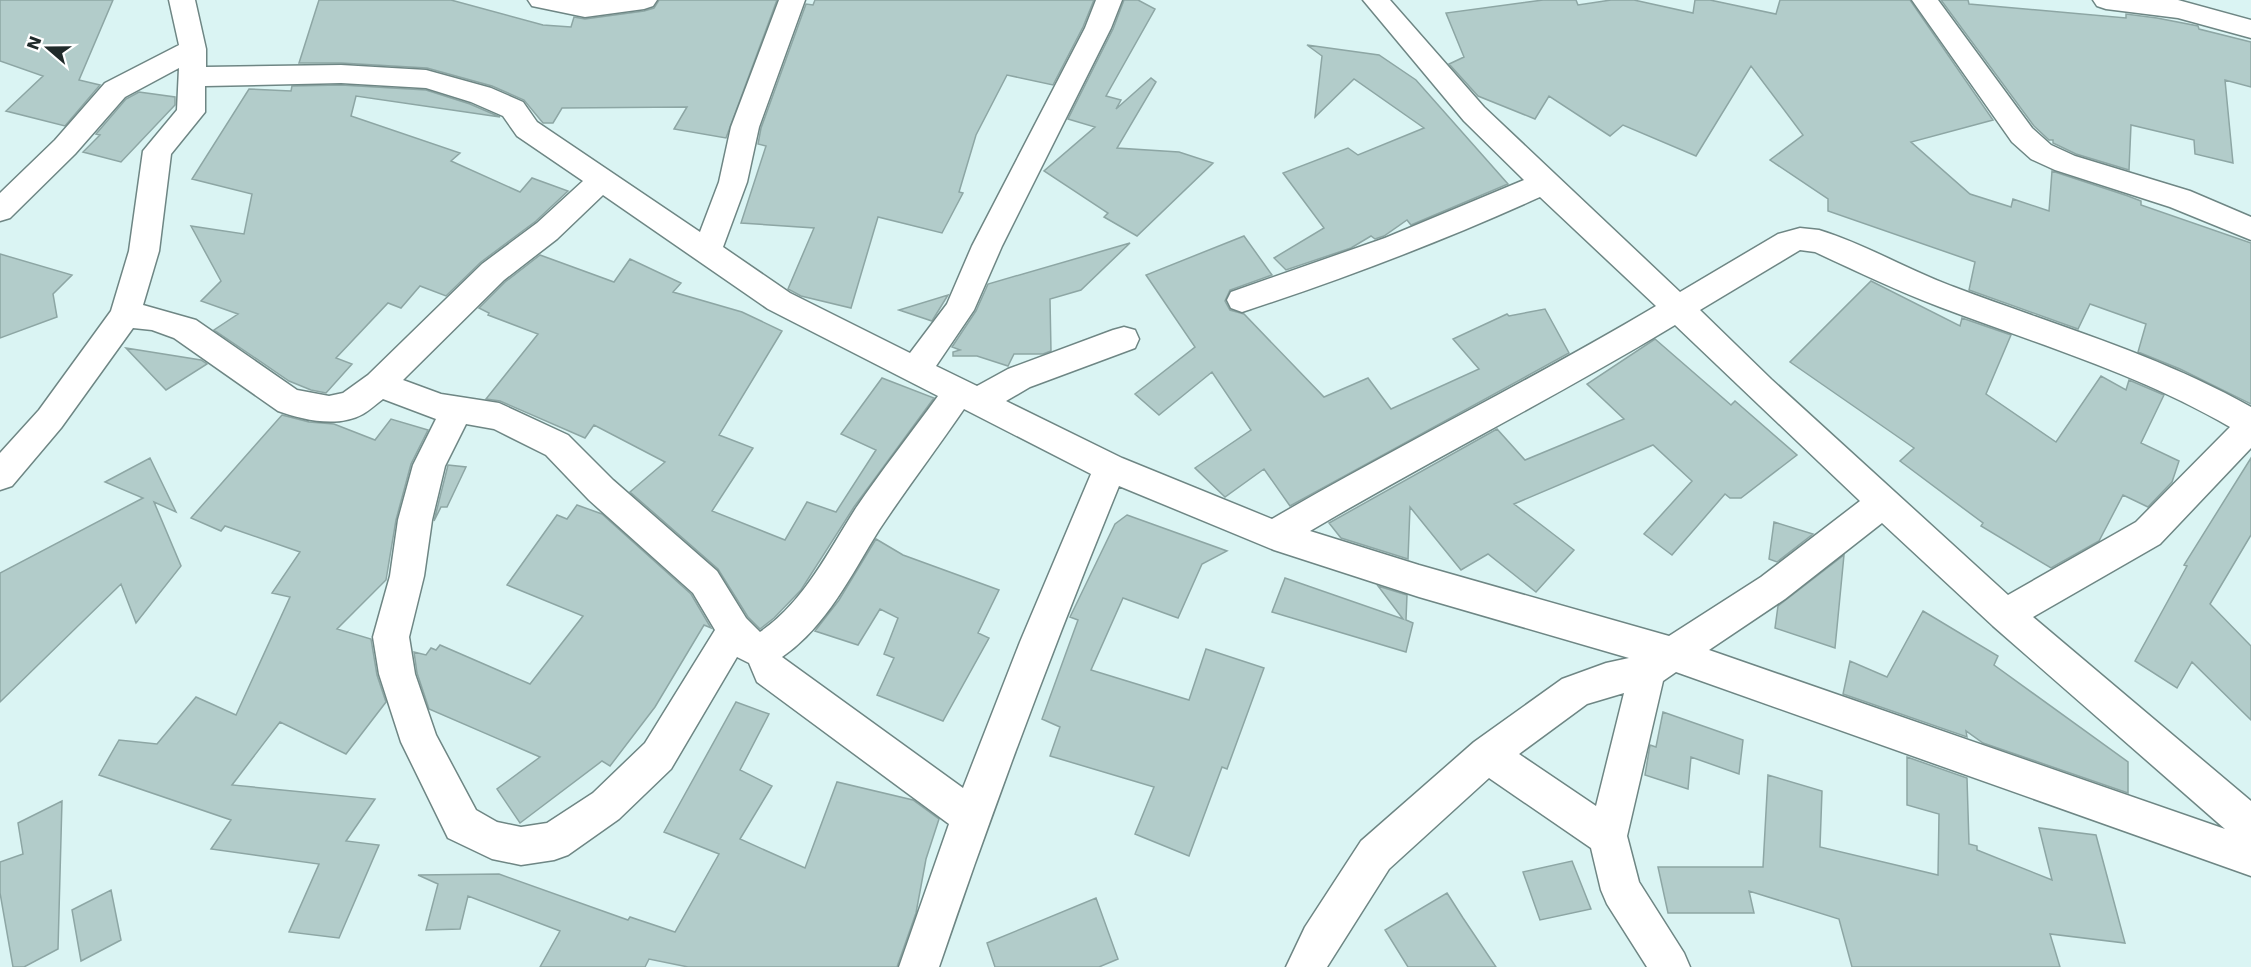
<svg xmlns="http://www.w3.org/2000/svg" width="2251" height="967" viewBox="0 0 2251 967" font-family="'DejaVu Sans',sans-serif">
  <style>
    .building { fill: #b2ccca; stroke: #8da6a4; stroke-width: 1.5 }
    .lines { fill: none; stroke-linecap: round; stroke-linejoin: round }
    .street-casing { stroke: #6e8684; stroke-width: 3 }
    .street { fill: #fff; fill-rule: evenodd }
  </style>
  <rect width="100%" height="100%" fill="#daf4f3"/>
  <!-- building -->
  <path class="building" d="M0,0H113L79,80L100,85L65,126L6,111L43,76L0,61Z
    M319,0H451L543,25L571,27L574,17L585,19L644,11L654,8L659,0H777L726,138L674,129L687,107L562,108L553,123H543L524,100L492,86L427,68L341,63H299Z
    M815,0H1094L1083,27L1053,85L1007,75L976,135L959,192L963,193L942,233L878,217L851,308L801,296L788,289L814,228L741,223L766,146L758,144L761,128L806,4L813,5Z
    M1124,0H1138L1155,9L1106,96L1121,100L1116,109L1151,78L1156,82L1117,148L1179,152L1213,163L1137,236L1104,217L1108,213L1044,171L1095,127L1068,119L1113,29Z
    M1543,0H1576L1578,5L1611,0H1634L1693,13L1695,0H1710L1776,14L1780,0H1910L1993,120L1911,142L1970,194L2011,207L2013,199L2049,211L2052,171L2128,196L2141,201V205L2251,243V404L2180,369L2138,352L2146,324L2090,304L2078,329L1969,290L1975,262L1828,211V199L1770,160L1803,135L1751,66L1696,156L1623,125L1610,136L1549,96L1535,119L1478,96L1449,64L1464,57L1446,13Z
    M1941,0H1968L1969,4L2126,18V14L2157,18L2198,26L2199,29L2251,42V87L2225,80L2233,163L2195,154L2194,140L2131,125L2129,170L2076,154L2053,143V140H2049L2034,126Z
    M1307,45L1379,55L1416,80L1508,184L1411,225L1407,220L1384,236L1375,239L1371,236L1351,248L1286,270L1274,258L1324,228L1283,173L1348,148L1358,155L1424,128L1354,79L1315,117L1322,56Z
    M341,85L426,90L470,104L500,117L356,96L351,116L460,153L451,161L520,192L532,178L568,191L536,221L481,262L446,296L420,286L401,308L388,303L336,358L352,364L326,393L311,390L289,381L214,330L238,314L201,301L221,281L191,226L244,234L252,194L192,179L249,89L291,91L292,86Z
    M139,92L175,97V105L121,162L83,152L100,135L96,134L126,99Z
    M1244,236L1272,275L1230,290L1225,301L1230,310L1244,314L1324,397L1368,378L1391,409L1479,369L1453,339L1507,314L1509,316L1545,309L1569,353L1290,506L1264,469L1225,497L1195,468L1251,430L1212,372L1159,415L1135,394L1195,347L1146,275Z
    M1130,243L1081,290L1050,299L1051,351L1043,354H1014L1008,366L977,356H953V352L960,350L952,347L976,311L988,284Z
    M0,254L72,275L53,294L57,317L0,338Z
    M540,255L614,282L630,259L681,283L673,292L742,312L782,331L719,435L753,448L712,511L785,540L807,502L836,512L876,450L841,434L882,378L934,398L854,507L801,590L774,618L760,629L748,617L718,569L630,492L665,462L594,425L585,438L500,401L486,399L538,334L488,315L489,313L479,308L505,282Z
    M1871,281L1960,326L1962,318L2011,335L1986,394L2056,442L2101,376L2126,390L2129,380L2164,395L2141,443L2179,461L2172,482L2148,507L2123,495L2099,541L2051,568L1981,526L1983,523L1900,461L1914,448L1790,362Z
    M948,295L932,321L899,310Z
    M1655,339L1731,405L1735,401L1797,455L1741,498H1730L1725,494L1672,555L1644,534L1692,481L1653,445L1514,504L1574,550L1536,592L1488,554L1461,570L1410,507L1408,559L1341,538L1329,523L1497,429L1525,460L1624,419L1587,384Z
    M126,348L201,360L207,364L166,390Z
    M282,415L309,422L334,424L375,440L391,419L428,430L411,464L396,520L386,580L337,629L371,639L377,675L386,702L346,754L280,722L232,785L375,799L346,841L379,845L339,938L289,932L319,864L211,849L231,820L99,775L119,740L157,744L196,697L236,715L290,597L272,593L300,552L225,526L221,531L191,518Z
    M150,458L176,512L154,502L181,566L136,623L121,584L0,702V573L143,498L105,482Z
    M2251,458V535L2210,604L2251,646V720L2192,662L2177,688L2135,661L2187,566L2184,565Z
    M448,465L466,467L447,507H441L434,521Z
    M577,505L602,514L691,594L711,628L704,625L655,707L610,766L602,761L520,823L497,789L540,757L429,709L417,673L414,652L426,655L431,648L436,650L440,645L530,684L583,616L507,585L557,515L567,519Z
    M1127,515L1227,551L1202,564L1178,618L1123,598L1091,670L1189,700L1206,649L1264,668L1227,769L1222,767L1189,856L1135,834L1154,787L1050,756L1060,727L1042,719L1078,620L1070,617L1115,524Z
    M1774,522L1813,534L1777,562L1769,559Z
    M876,539L903,555L999,590L978,633L989,638L943,721L877,695L894,658L884,654L898,618L880,609L858,645L815,631L839,600Z
    M1844,555L1835,648L1775,628L1778,606Z
    M1285,578L1403,619L1378,586L1407,595L1406,620L1413,623L1406,652L1272,612Z
    M1923,611L1998,656L1994,665L2128,762V793L1983,743L1966,731L1967,737L1843,694L1850,661L1887,677Z
    M736,702L769,714L740,770L772,786L740,839L805,868L837,782L913,800L939,819L926,859L916,913L897,967H688L649,959L645,967H540L560,931L468,896L460,929L426,930L438,884L418,875L499,874L628,920L630,917L675,932L719,854L664,832Z
    M1663,712L1743,740L1739,774L1691,757L1688,789L1645,775L1650,745L1656,747Z
    M1907,757L1967,778L1969,844L1977,846V850L2052,880L2039,828L2096,835L2125,943L2050,934L2060,967H1852L1839,919L1749,891L1754,913H1668L1658,867H1763L1768,775L1822,791L1820,847L1938,875L1939,814L1907,805Z
    M62,801L58,949L24,967H13L0,893V862L23,854L18,823Z
    M1572,861L1591,909L1540,920L1523,872Z
    M111,890L121,940L81,961L72,910Z
    M1447,893L1463,918L1496,967H1408L1385,930Z
    M1096,898L1118,959L1099,967H995L987,943Z"/>
  <g class="lines">
    <defs>
      <path id="street" d="M169,0H195L206,49V67L341,65L426,70L491,88L523,102L537,122L700,232L719,182L731,127L779,0H805L759,127L747,182L723,247L790,293L910,353L947,304L972,246L1085,28L1096,0H1122L1111,28L1002,246L974,310L936,366L977,386L1008,369L1113,330L1124,327L1135,330L1139,339L1135,348L1030,387L1006,401L1122,458L1272,519C1399,445 1530,381 1656,306L1540,197C1443,241 1343,279 1242,312L1231,308L1227,300L1231,292L1385,238L1524,180L1464,121L1363,0H1390L1484,107L1680,292L1778,234L1800,228L1819,230C1865,244 1908,270 1954,287C2054,325 2157,354 2251,407V448L2160,544L2033,617L2251,801V876L1676,672L1663,681L1627,836L1639,882L1684,953L1690,967H1647L1607,904L1601,890L1591,848L1489,778L1389,869L1327,967H1286L1305,927L1361,841L1474,742L1562,679L1606,663L1629,658L1419,597L1274,550L1119,486C1054,645 994,805 939,967H899L949,824L757,682L749,663L737,657L671,769L619,819L568,855L554,860L521,865L492,859L448,838L401,742L379,674L373,637L390,576L398,520L413,465L436,419L383,399C376,404 370,410 363,414C338,428 303,420 278,411L174,338L152,330L133,328L61,428L12,486L0,490V453L39,410L111,311L129,251L143,151L177,110L179,68L125,97L75,154L10,218L0,221V193L55,140L105,83L179,45ZM341,83L426,88L471,102L503,116L517,136L583,181L537,223L482,264L368,375L343,393L329,396L297,390L196,320L143,305L159,251L171,154L205,112V86ZM603,195L768,309L938,396C911,433 882,470 856,508C828,552 804,602 760,632L746,618L717,571L613,480L568,435L499,403L441,394L403,380L504,280L557,239ZM1800,250L1815,252C1856,271 1897,291 1940,307C2038,344 2139,374 2230,427L2136,522L2008,595L1771,379L1700,310ZM1675,325L1860,501L1761,577L1669,636L1419,565L1310,531C1430,460 1556,397 1675,325ZM964,409L1091,474L1020,642L963,788L782,657C827,626 851,575 879,530C906,489 936,450 964,409ZM466,424L494,429L546,455L589,500L693,593L715,630L645,743L593,793L547,823L521,827L497,822L476,810L436,735L415,674L409,637L424,576L432,520L445,466ZM1882,523L1993,626L2225,829L1709,650L1785,599ZM1624,693L1596,806L1519,754L1587,704Z
        M528,0H657L653,6L644,9L585,17L532,6Z
        M1912,0H1938L2032,128L2051,145L2075,156L2190,191L2251,217V240L2170,207L2055,170L2031,159L2012,142Z
        M2093,0H2178L2251,20V38L2178,18L2106,9L2097,6Z"/>
    </defs>
    <!-- street casing -->
    <use href="#street" class="street-casing"/>
    <!-- street -->
    <use href="#street" class="street"/>
  </g>
  <!-- north arrow -->
  <g transform="translate(48 48) rotate(290)" stroke="#ffffff" stroke-width="4.5" paint-order="stroke">
  <path d="M0-4.5L10 22L0 15L-10 22Z" fill="#202a2a"/>
  <text y="-9" font-size="16" font-weight="bold" text-anchor="middle" fill="#202a2a">N</text>
  </g>
</svg>
